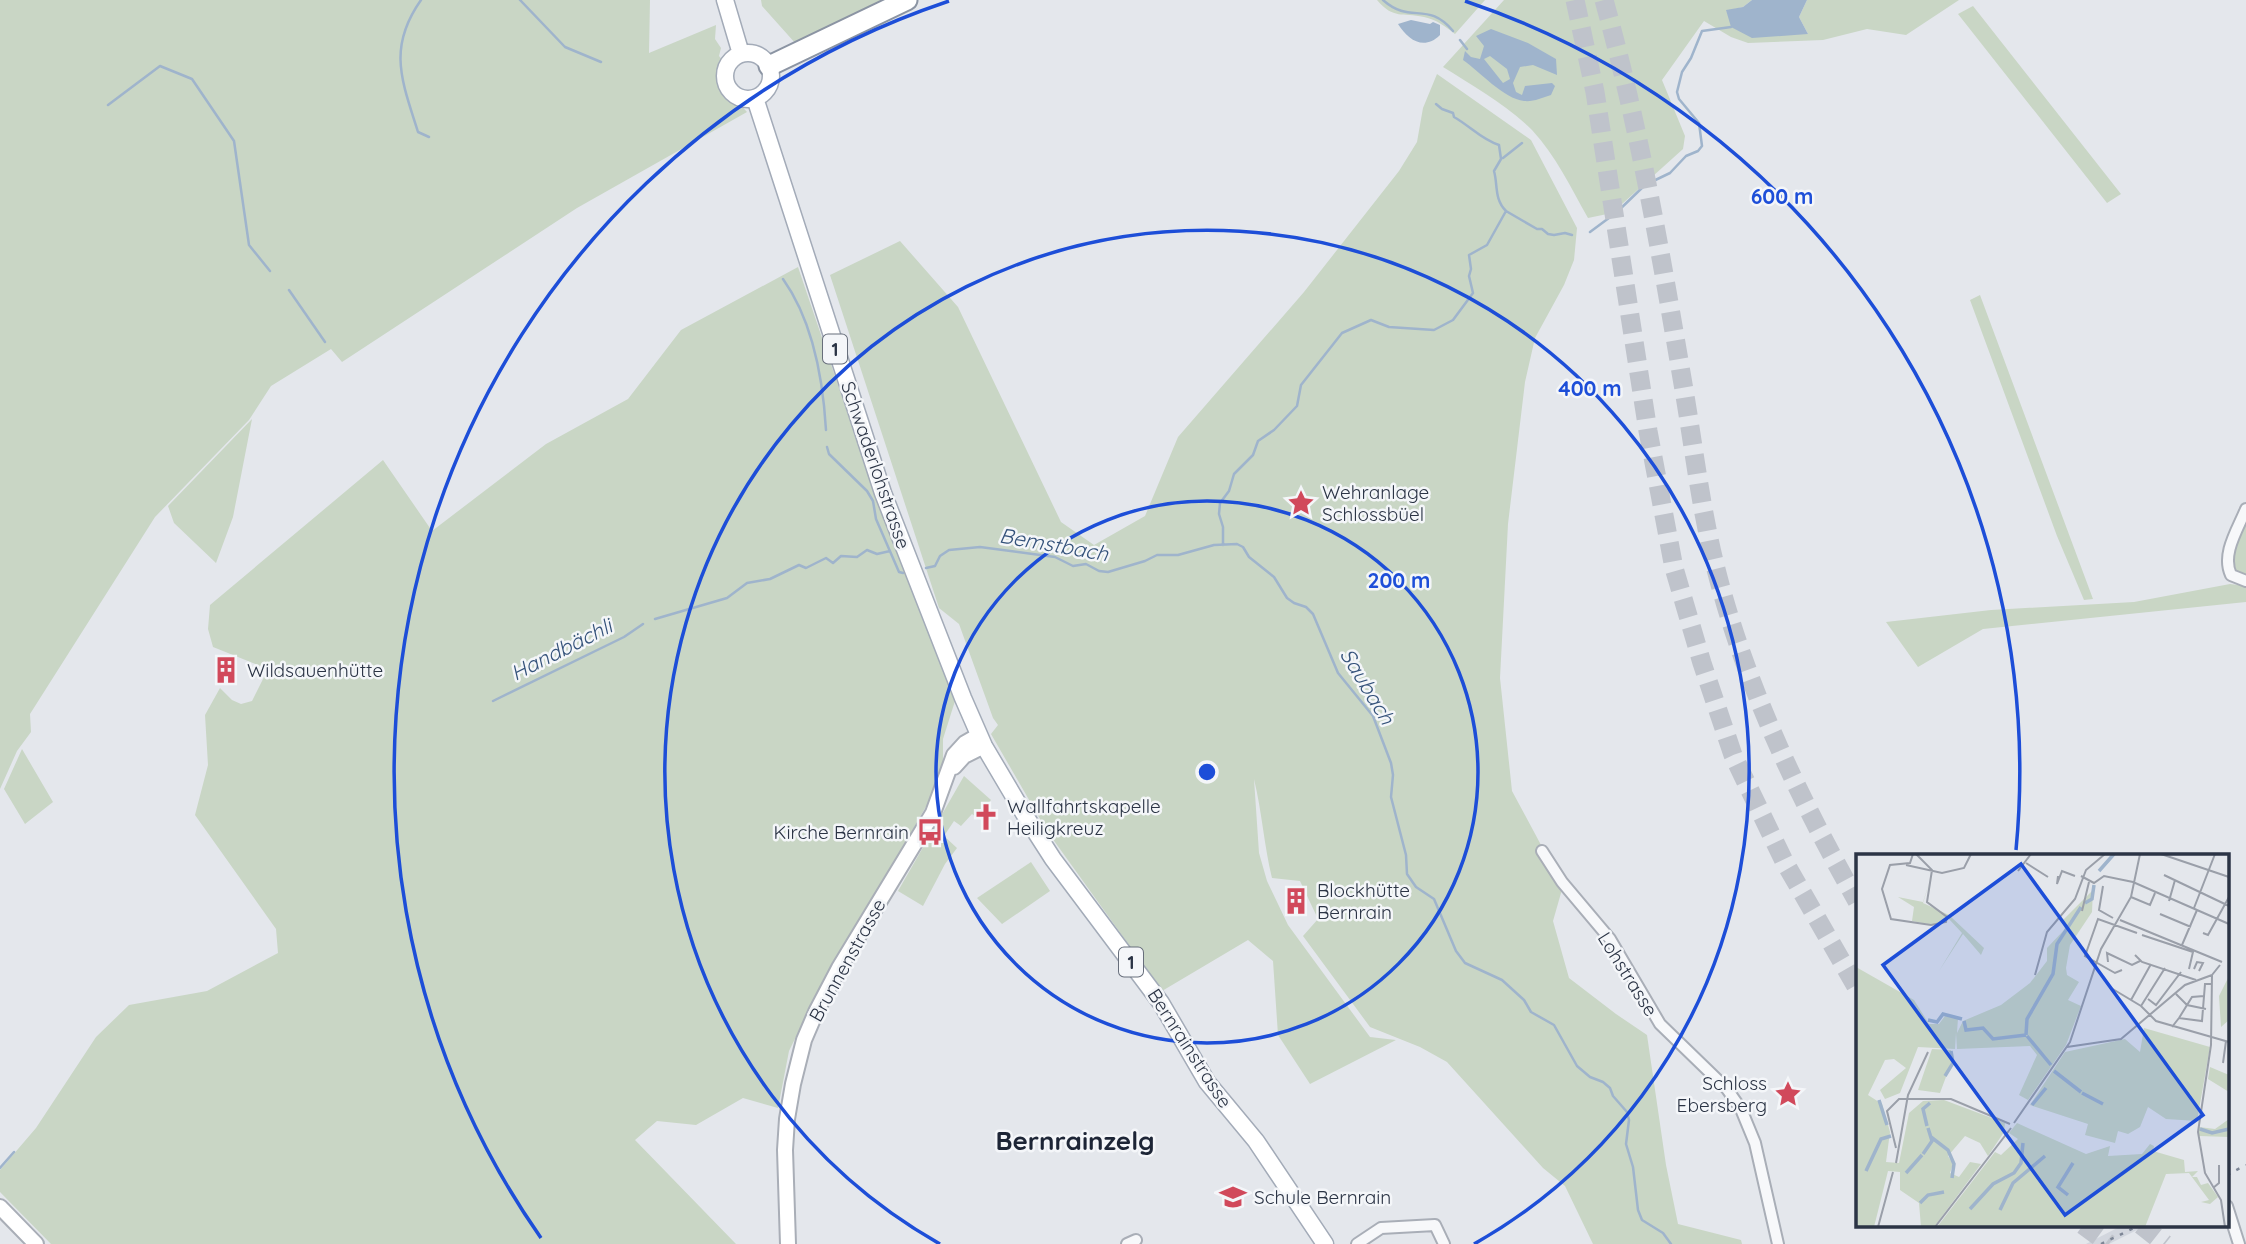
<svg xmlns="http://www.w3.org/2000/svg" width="2246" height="1244" viewBox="0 0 2246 1244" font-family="Quicksand,sans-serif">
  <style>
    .built { fill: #d2d6de }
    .green { fill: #c9d6c5 }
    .water { fill: #9fb4cc; fill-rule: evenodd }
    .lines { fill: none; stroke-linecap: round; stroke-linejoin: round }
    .stream { stroke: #9fb4cc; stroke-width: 2.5 }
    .motorway-tunnel { stroke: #bfc3cb; stroke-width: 19; stroke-dasharray: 19 10; stroke-linecap: butt }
    .minor-casing { stroke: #a9aeb7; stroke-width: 14 }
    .secondary-casing { stroke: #a9aeb7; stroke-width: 18 }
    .primary-casing { stroke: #a3abb8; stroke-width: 19 }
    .motorway-casing { stroke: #8b94a3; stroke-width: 23 }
    .minor { stroke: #f7f8fa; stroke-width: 10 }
    .secondary { stroke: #fff; stroke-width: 14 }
    .primary { stroke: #fff; stroke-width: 16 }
    .motorway { stroke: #fff; stroke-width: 19 }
    .rail { stroke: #7d8696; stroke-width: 2.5; stroke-dasharray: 3.5 7; stroke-linecap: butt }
    .ring { fill: none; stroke: #1d4ed8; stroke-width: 3.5 }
    .labels { text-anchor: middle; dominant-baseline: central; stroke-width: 5; stroke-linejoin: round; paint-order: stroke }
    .shield { fill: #f4f6f9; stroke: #676e7b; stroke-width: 2 }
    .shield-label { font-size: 18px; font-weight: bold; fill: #2b3445 }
    .street-label { font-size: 19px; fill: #2b3445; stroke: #f4f6f9 }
    .poi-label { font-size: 19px; fill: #2b3445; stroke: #f4f6f9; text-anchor: start }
    .water-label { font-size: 21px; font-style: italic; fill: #34527a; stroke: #f4f6f9 }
    .district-label { font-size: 26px; font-weight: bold; fill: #1d2536; stroke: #f4f6f9 }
    .inset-river { fill: none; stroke: #9fb4cc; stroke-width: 3.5 }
    .inset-road { fill: none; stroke: #9a9fa9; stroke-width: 2 }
    .view { fill: #1d4ed8; fill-opacity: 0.15; stroke: #1d4ed8; stroke-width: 3.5 }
    .inset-edge { fill: none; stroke: #2b3445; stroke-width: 3.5 }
    .centre { fill: #1d4ed8; stroke: #f4f6f9; stroke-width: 3.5 }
    .ring-label { font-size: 21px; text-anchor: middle; font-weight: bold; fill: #1d4ed8; stroke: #f4f6f9; stroke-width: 5; stroke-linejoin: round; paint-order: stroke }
  </style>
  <rect width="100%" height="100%" fill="#e4e7ec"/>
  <!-- built -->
  <path class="built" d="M2123,1225H2147L2109,1244H2086Z"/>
  <!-- green -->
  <path class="green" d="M0,0H650L649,53L716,25L715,39L721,48L719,56L723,61V86L747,112L577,208L342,362L331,349L271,386L249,420L155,517L30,714L31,732L17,751L0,789Z
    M761,0H886L796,44L762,6Z
    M1377,0H1485L1455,34C1445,26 1437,20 1424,17C1402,12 1394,20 1377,0Z
    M1504,0H1752L1743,7L1726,11L1808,34L1799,17L1807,0H1959L1906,35L1867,29L1823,40L1748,43L1731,37L1704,21L1662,80L1685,136L1683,149L1612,213L1588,218C1571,188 1556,156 1532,130C1508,106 1472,85 1443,67Z
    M1973,6L2121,194L2107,203L1958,14Z
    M1437,74L1531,140L1577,228L1574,260L1564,285L1535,338L1525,382L1508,524L1500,678L1512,791L1563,886L1553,921L1569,978L1616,1014L1647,1035L1666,1165L1678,1224L1741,1240L1742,1244H1593L1565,1186L1543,1168L1447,1062L1420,1047L1370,1027L1303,936L1318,919L1300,881L1272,878C1264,845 1262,812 1254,779L1259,853L1267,881L1288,925L1370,1037L1396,1040L1310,1084L1278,1035L1273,961L1248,940L1162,991L1047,831L991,734L998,725L993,718L959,624L939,608L830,275L900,241L958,307L1061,522L1094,545L1145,516L1178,437L1304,292L1399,171L1417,142L1423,108Z
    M798,267L879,506L955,701L943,739V777L810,1008L789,1051L778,1108L743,1098L696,1125L657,1121L635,1140L736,1244H51L0,1192V1170L36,1128L96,1037L129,1005L207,991L278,953L276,929L195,815L208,765L205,715L220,688L232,700L241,704L252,701L268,669L213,647L208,629L210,605L383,460L432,531L546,444L628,399L681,330Z
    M1980,295L2093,599L2084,600L2057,536L1970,300Z
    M252,419L233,517L216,563L174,523L168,506Z
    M2246,517V579C2217,563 2236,540 2246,517Z
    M2230,584L2246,586V602L1983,629L1918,667L1886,622L1991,610L2134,602Z
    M22,749L53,802L25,824L4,789Z
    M964,776L991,800L976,817L972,814L961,826L954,821L944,836L957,848L945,864L923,906L898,891Z
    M1031,862L1050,891L1002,924L977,898Z"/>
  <!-- water -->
  <path class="water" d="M1752,0H1807L1799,17L1808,34L1752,38L1731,27L1726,10L1743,7Z
    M1411,20L1430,24L1433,22L1440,25V35C1424,51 1408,40 1398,24Z
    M1491,29L1528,43L1556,59L1557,75L1533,65L1520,67L1513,83L1516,92L1522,95L1525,86L1552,83L1555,86L1551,95C1542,98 1533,102 1524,101C1504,99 1479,71 1463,60L1465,51L1471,57L1480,59L1484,46L1476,36ZM1490,56L1507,69L1510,79L1503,83L1484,59Z"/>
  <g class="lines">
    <!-- stream -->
    <path class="stream" d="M421,0C387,48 402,81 418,132L429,137
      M520,0L565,47L601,62
      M1383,0C1411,25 1427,0 1453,31
      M1460,40L1467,49
      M1436,104L1442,109L1453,113L1454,117C1470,126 1482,140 1499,145L1501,159L1494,171C1498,185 1494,199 1506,211
      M108,105L160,66L192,79L234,141L249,245L270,271
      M1503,158L1522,143
      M1590,232L1617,212L1645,185L1670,173L1686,156L1698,151L1702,146L1699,123L1679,99L1677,92L1682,72L1691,58L1702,31L1731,27
      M783,279C813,321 823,379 826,430
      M289,290L325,342
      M827,447L829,454L867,491L873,501L876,519L899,572L903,573
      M1223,545V527L1219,514L1220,503L1229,491L1234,474L1253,455L1258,441L1274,430L1297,406L1301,385L1342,333L1371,320L1389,327L1434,330L1453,320L1473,293L1469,276L1471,269L1469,255L1487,245L1506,211L1537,229H1542L1548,234L1554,235L1565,233L1572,235
      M926,568L935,566L940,556L949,550L980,547L1055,557L1073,566L1086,564L1099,571L1108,572L1145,561L1157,555H1178L1214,545L1237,544L1243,547L1249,557L1274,577L1287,598L1294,603L1306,607L1313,614L1338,673L1373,716L1391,763L1393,775L1391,797L1406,855L1407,874L1416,887L1434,899L1456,951L1465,963L1502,980L1524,1000L1531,1012L1554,1025L1577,1066L1590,1077L1603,1082L1610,1088L1613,1096L1627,1112L1629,1120L1626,1144L1633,1167L1638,1210L1642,1220L1663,1233L1671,1244
      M655,619L727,598L747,583L770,579L799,565L806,568L826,558L833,563L841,556L857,557L867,550L877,554L890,551
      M493,701L624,637L643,624
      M0,1168L14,1152"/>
    <!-- motorway-tunnel -->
    <path class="motorway-tunnel" d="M1575,0L1595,92L1648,431L1674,568L1702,663L1733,755L1784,861L1857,988
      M1604,0C1639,126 1661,255 1683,384C1693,442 1700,503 1714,561C1743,681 1797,794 1857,901
      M2083,1225L2109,1244
      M2141,1225L2165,1244"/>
    <defs>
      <path id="minor" d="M2246,509C2238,529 2221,554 2231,575L2246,581
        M1542,851L1562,882L1610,939L1660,1024L1727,1089L1741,1109L1755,1143L1778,1244
        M2227,1206L2239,1244
        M1127,1244L1136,1240
        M1357,1244L1381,1228L1435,1225L1444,1244"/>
      <path id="secondary" d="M954,767L964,756L984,746
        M0,1207L36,1244
        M788,1244L785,1150L787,1119L793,1084L804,1040L816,1012L839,968L933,813L954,755L965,743L979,735"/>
      <path id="primary" d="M725,0L741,54
        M725 76a23 23 0 1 1 46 0a23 23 0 1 1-46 0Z
        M755,98L883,493L963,698L984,746L1026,817L1053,859L1161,1003L1207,1082L1256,1141L1325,1244"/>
      <path id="motorway" d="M769,66L907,0"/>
    </defs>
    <!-- minor casing -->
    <use href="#minor" class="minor-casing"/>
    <!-- secondary casing -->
    <use href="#secondary" class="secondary-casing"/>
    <!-- primary casing -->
    <use href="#primary" class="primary-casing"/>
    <!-- motorway casing -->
    <use href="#motorway" class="motorway-casing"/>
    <!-- minor -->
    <use href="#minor" class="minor"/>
    <!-- secondary -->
    <use href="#secondary" class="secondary"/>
    <!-- primary -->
    <use href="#primary" class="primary"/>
    <!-- motorway -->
    <use href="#motorway" class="motorway"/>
    <!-- rail -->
    <path class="rail" d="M2227,1175L2246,1165
      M2101,1244L2140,1225"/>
  </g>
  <!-- distance rings -->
  <g class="ring">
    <circle cx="1207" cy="772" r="271"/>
    <path d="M940 1244A542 542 0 1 1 1474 1244"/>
    <path d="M541 1238A813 813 0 0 1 949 1M1465 1A813 813 0 0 1 2016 850"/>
  </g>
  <!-- icons -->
  <defs>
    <symbol id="sight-bare" viewBox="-9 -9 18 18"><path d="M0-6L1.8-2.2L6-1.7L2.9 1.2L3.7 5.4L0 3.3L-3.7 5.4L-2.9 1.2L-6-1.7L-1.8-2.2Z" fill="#d1495b" stroke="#f4f6f9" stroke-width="2.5" paint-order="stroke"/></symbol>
    <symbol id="building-bare" viewBox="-9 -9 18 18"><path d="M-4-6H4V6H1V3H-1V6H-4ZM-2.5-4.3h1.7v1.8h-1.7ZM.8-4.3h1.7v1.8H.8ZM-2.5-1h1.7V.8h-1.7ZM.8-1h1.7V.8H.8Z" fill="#d1495b" stroke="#f4f6f9" stroke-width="2.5" paint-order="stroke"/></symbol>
    <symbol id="church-bare" viewBox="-9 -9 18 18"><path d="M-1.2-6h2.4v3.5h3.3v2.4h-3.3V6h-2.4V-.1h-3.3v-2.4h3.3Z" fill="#d1495b" stroke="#f4f6f9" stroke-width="2.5" paint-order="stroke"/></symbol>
    <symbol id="bus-bare" viewBox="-9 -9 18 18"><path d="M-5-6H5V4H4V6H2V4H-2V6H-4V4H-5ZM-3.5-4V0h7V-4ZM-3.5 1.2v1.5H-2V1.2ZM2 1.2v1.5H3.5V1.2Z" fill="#d1495b" stroke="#f4f6f9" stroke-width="2.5" paint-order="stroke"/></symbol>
    <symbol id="school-bare" viewBox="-9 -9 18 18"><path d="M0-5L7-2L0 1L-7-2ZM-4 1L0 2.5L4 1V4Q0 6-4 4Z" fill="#d1495b" stroke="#f4f6f9" stroke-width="2.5" paint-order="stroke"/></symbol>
  </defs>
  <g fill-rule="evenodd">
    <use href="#sight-bare" x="1282" y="484" width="38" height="38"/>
    <use href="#building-bare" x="207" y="651" width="38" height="38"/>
    <use href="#church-bare" x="967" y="798" width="38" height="38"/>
    <use href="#bus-bare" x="911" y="813" width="38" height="38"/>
    <use href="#building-bare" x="1277" y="882" width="38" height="38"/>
    <use href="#sight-bare" x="1769" y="1075" width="38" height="38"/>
    <use href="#school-bare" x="1214" y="1178" width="38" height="38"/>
  </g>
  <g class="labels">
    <!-- shield labels -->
    <g class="shield">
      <rect x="823" y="334.5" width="24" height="29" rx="5"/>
      <rect x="1119" y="947.5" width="24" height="29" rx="5"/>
    </g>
    <g class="shield-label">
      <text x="835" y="349">1</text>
      <text x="1131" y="962">1</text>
    </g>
    <!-- street labels -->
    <g class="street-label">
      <text transform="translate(876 465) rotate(71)">Schwaderlohstrasse</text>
      <text transform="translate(847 960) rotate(-61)">Brunnenstrasse</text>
      <text transform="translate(1628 974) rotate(58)">Lohstrasse</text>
      <text transform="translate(1190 1048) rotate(57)">Bernrainstrasse</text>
    </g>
    <!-- poi labels -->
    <g class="poi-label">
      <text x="1322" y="492">Wehranlage<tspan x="1322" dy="22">Schlossbüel</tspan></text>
      <text x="247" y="670">Wildsauenhütte</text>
      <text x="1007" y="806">Wallfahrtskapelle<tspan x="1007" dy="22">Heiligkreuz</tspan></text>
      <text x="909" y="832" text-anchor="end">Kirche Bernrain</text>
      <text x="1317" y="890">Blockhütte<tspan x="1317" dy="22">Bernrain</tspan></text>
      <text x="1767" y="1083" text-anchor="end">Schloss<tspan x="1767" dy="22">Ebersberg</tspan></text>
      <text x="1254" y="1197">Schule Bernrain</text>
    </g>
    <!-- water labels -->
    <g class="water-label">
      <text transform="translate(1054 544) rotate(10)">Bemstbach</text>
      <text transform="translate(561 649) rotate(-27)">Handbächli</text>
      <text transform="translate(1368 686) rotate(59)">Saubach</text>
    </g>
    <!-- district labels -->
    <g class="district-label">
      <text x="1075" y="1140">Bernrainzelg</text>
    </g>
  </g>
  <!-- overview -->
  <g transform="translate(1856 854)">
    <rect width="373" height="373" fill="#e4e7ec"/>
    <path d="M76,20L67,49L93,61L128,94L125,101L107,80L83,117L106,79L92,64L77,71L56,67L58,53L42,43L67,48ZM237,36L236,58L214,91L210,114L211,121L223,128L212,146L225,152L210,191L172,246L163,241L181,201L174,192L101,195L100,179L99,195L62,193L44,239L29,245L24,236L50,214L38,205L29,206L12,241L26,250L34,278L30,308L43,309L53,259L67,247L88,246L149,269L148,278L132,302L124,289L109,282L92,302L97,310L94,319L103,323L114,308L125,310L78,373H65L63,349L44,336V318L32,317L18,373H0V113L58,146L73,170H83L89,162L102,164L101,179L107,167L145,151L174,129L191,107V94L209,75L206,67ZM373,122V166L365,173L363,142ZM288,174L354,193L341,267L310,265L292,253L284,273L272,280L262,277L259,289L229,281L232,270L174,251L209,198L269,185L284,198ZM76,195L95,196L97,204L84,239L62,236ZM354,213L373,221V238L352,225ZM373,265V283L343,282V273L359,275ZM161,269L230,300L254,292L252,302L286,300L294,290L298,292L297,297L328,306L329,318L342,317L336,323H341L345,331L352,329L362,343L354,350L345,348L353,346L333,319L310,320L289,373H81L139,298L145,301L162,285L153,279Z" fill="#c9d6c5"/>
    <path class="inset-river" d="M243,17L258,0M229,49L236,45L238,31M72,166L81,168L87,160L106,165M108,167L110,176L127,174L137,185L170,181M170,181L171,165L197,120L201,90L225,53M171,182L195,211M198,217L225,238M89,222L97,209L95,197M226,239L247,250M23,246L31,271M176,251L190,234M71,272L67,255L74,249M344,275L356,279L373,275M75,283L92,296L98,310L96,324M67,300L76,287L72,274M10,317L25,285L35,282M50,319L66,301M212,341L202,333L217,309M64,349L72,341L88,338M114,355L137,330L158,319L165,309L167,289M144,356L157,329L189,302"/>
    <path class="inset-road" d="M57,0L54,9L34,11L26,35L35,65L75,71L90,68L91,63L71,48L76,16L60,0M305,0L373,23M170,9L192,23M50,11L86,19L108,14L115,0M162,17L175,0M308,21L373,52M202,22L201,30L206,17L219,22M225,22L238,29L248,22L277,28L373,70M247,32L243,56L257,64M275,43L294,51L299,39M313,47L319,26M338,54L359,0M226,57L233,28M304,60L335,73M264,66L366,108M347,79L352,81L373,43M286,81L337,98L333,115M326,91L341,56M279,101L286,108L340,126M252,108L251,99L276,111L284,107M364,111L356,121L355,191L342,278L349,319L365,346L369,373M338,115L341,108L347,109L343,117M266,116L259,119L229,102L242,65L281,79M179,121L191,78L219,45L230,16L249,0M255,134L285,152L300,167L373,188M320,140L331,151L350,155M292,145L300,151L325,118M275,146L295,110M285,152L309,114M323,164L336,143L348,142M316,173L323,164L346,167L349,130H355M211,193L265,185L329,131L356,121M367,209L370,187M158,269L214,188L245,95L275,43L284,0M40,294L31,257L43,245H95L154,270M40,309L52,241L72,198M357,334L363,329V311M22,373L37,318M79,373L155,274"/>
    <path class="view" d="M165,10L347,261L209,361L27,111Z"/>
    <rect width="373" height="373" class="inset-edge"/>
  </g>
  <circle cx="1207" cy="772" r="10" class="centre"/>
  <g class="ring-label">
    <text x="1782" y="204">600 m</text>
    <text x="1590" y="396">400 m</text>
    <text x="1399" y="588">200 m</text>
  </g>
</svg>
